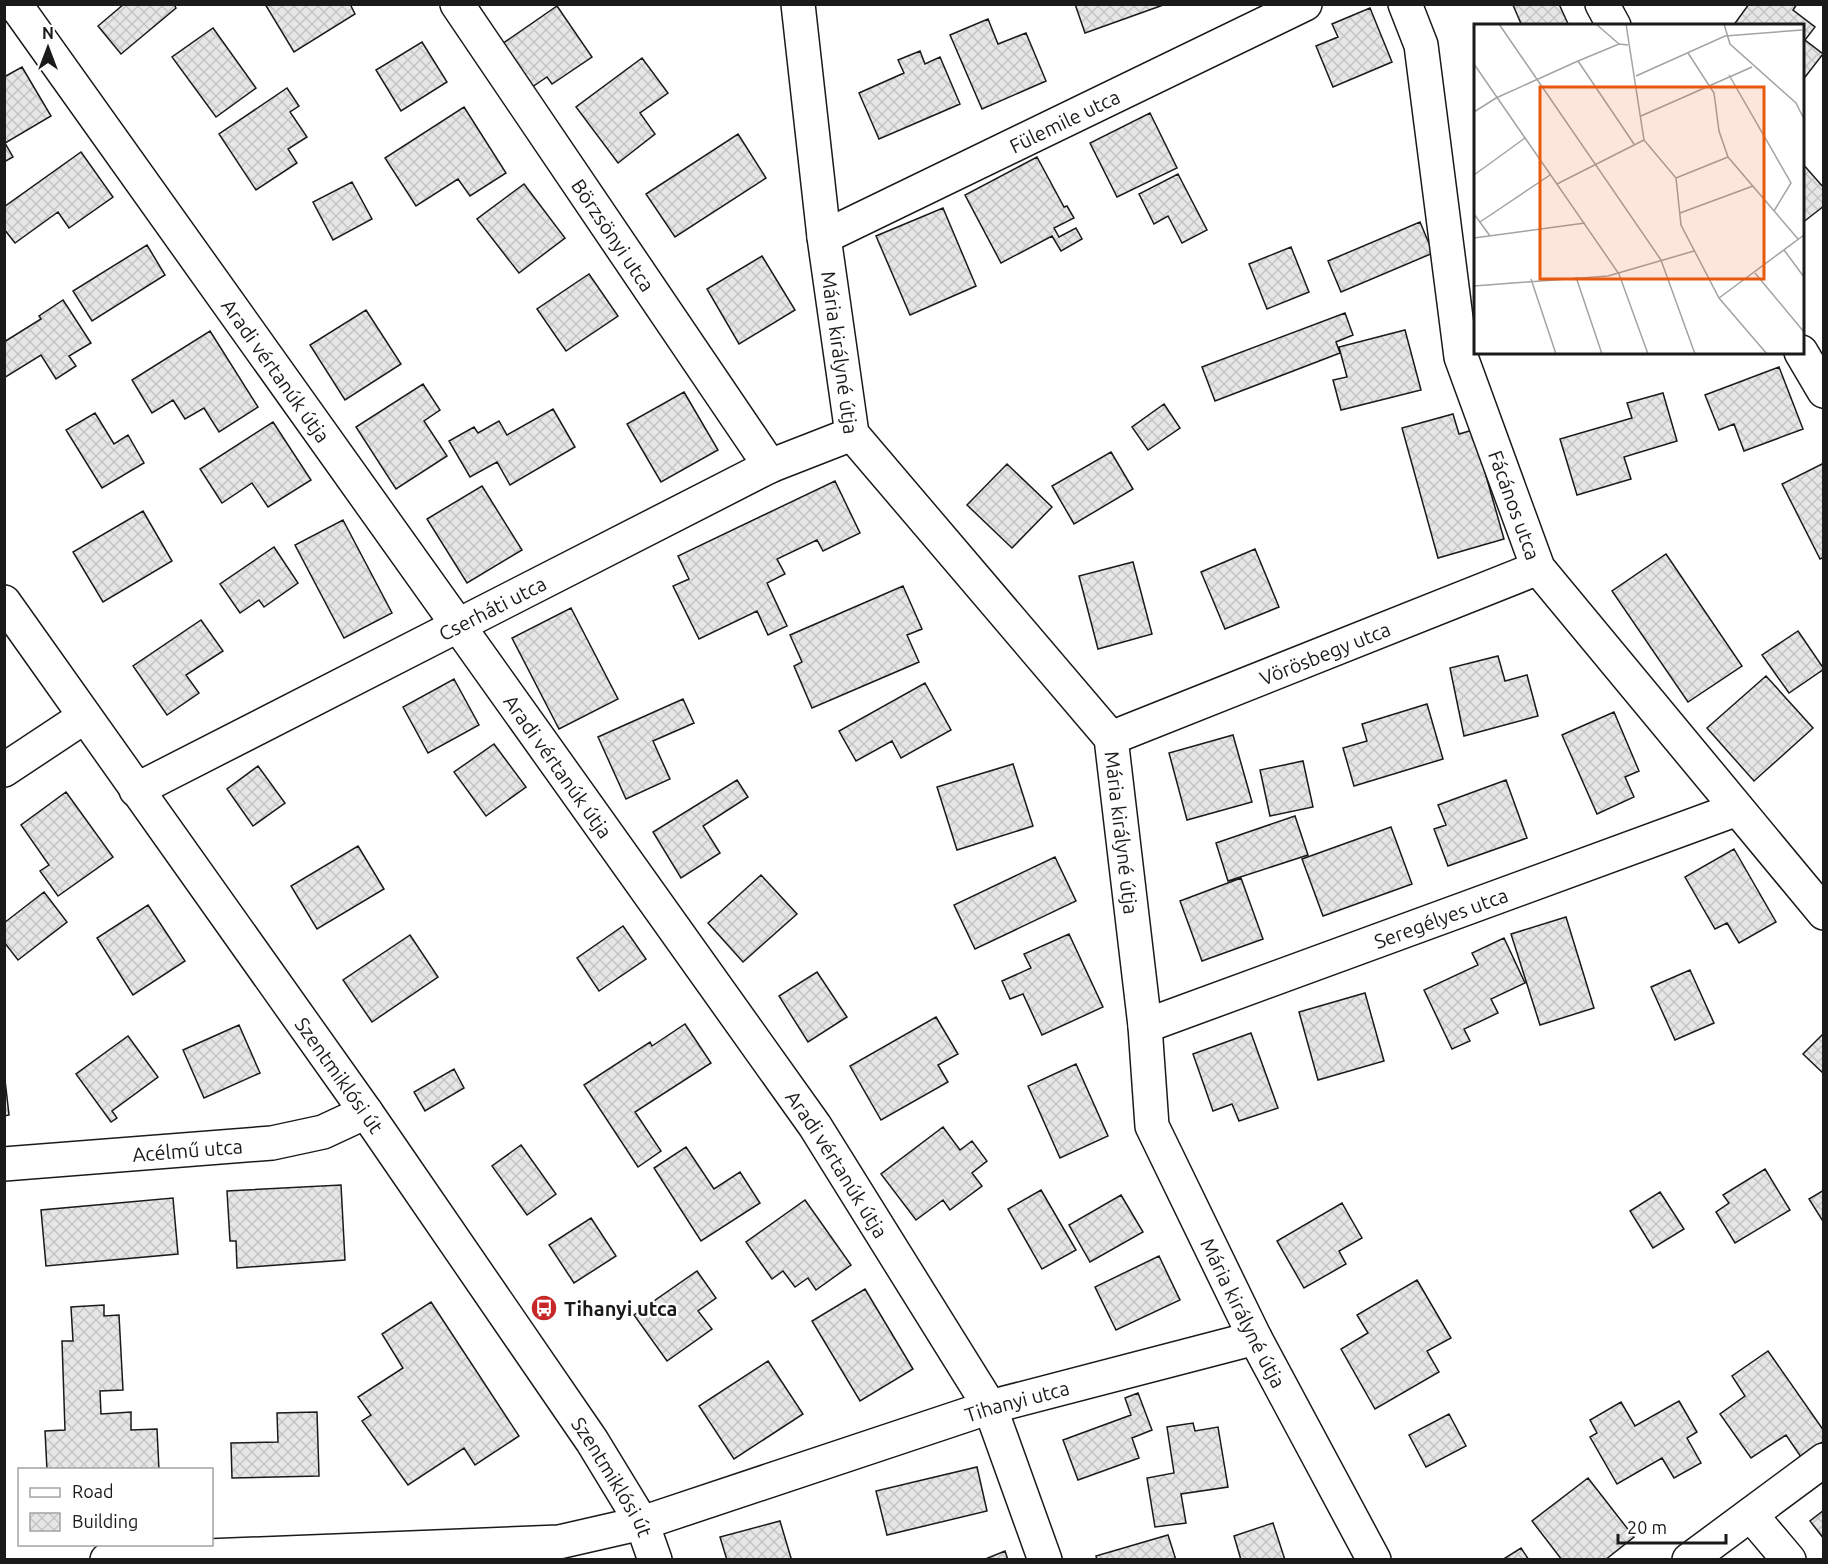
<svg xmlns="http://www.w3.org/2000/svg" width="1828" height="1564" viewBox="0 0 1828 1564" font-family="Ubuntu,sans-serif">
  <style>
    .building { fill: url(#building-cross-hatch); stroke: #1a1a1a; stroke-width: 1.5 }
    .lines { fill: none; stroke-linecap: round; stroke-linejoin: round }
    .minor-casing { stroke: #1a1a1a; stroke-width: 36 }
    .minor { stroke: #fff; stroke-width: 33 }
    .labels { text-anchor: middle; dominant-baseline: central; stroke-width: 4.5; stroke-linejoin: round; paint-order: stroke }
    .street-label { font-size: 20px; fill: #1a1a1a; stroke: #fff }
    .poi-label { font-size: 20px; font-weight: bold; fill: #1a1a1a; stroke: #fff; text-anchor: start }
    .inset-road { fill: none; stroke: #a3a3a3; stroke-width: 1.5 }
    .view { fill: #e8590c; fill-opacity: 0.15; stroke: #e8590c; stroke-width: 3 }
    .inset-edge { fill: none; stroke: #1a1a1a; stroke-width: 3 }
  </style>
  <defs>
    <pattern id="building-cross-hatch" width="8" height="8" patternUnits="userSpaceOnUse" patternTransform="scale(1.5)"><rect width="8" height="8" fill="#e6e6e6"/><path d="M0 0l8 8M0 8l8-8" fill="none" stroke="#c5c5c5"/></pattern>
  </defs>
  <rect width="100%" height="100%" fill="#fff"/>
  <!-- building -->
  <path class="building" d="M124,4H174L176,8L121,54L98,26Z
    M265,4H350L355,14L294,52Z
    M1075,4H1166L1085,33Z
    M1559,4L1569,26H1522L1513,5Z
    M1749,4H1797L1793,10L1815,27L1805,40L1823,54L1802,81V26H1733Z
    M557,6L592,57L552,84L547,77L532,87L502,44Z
    M1370,8L1392,62L1333,87L1316,46L1338,37L1332,24Z
    M988,19L998,44L1026,33L1046,81L982,109L950,35Z
    M213,28L256,88L216,117L172,57Z
    M422,42L447,82L401,111L376,70Z
    M920,51L925,64L940,57L960,104L879,139L859,93L904,73L898,60Z
    M642,58L668,93L640,113L655,134L618,163L576,107Z
    M22,67L51,116L5,143L13,157L4,162V77Z
    M287,88L299,106L290,112L307,137L288,149L297,163L256,190L219,134Z
    M464,107L506,173L470,196L458,179L416,206L385,158Z
    M1150,113L1177,168L1117,197L1090,143Z
    M738,134L766,178L675,237L646,194Z
    M81,152L113,197L69,228L58,212L15,243L4,229V207Z
    M1037,157L1064,207L1067,206L1074,218L1054,228L1059,237L1076,228L1082,239L1061,251L1052,236L1001,263L965,195Z
    M1802,163L1824,188V206L1802,223Z
    M1178,174L1207,230L1182,243L1168,216L1154,224L1139,194Z
    M352,182L372,219L333,240L313,202Z
    M524,184L565,238L519,273L477,219Z
    M943,208L976,286L910,315L876,236Z
    M1420,222L1433,253L1341,292L1328,261Z
    M147,245L165,275L92,321L73,291Z
    M1291,247L1309,292L1267,309L1249,264Z
    M762,256L795,310L739,344L707,289Z
    M589,274L618,316L566,351L537,309Z
    M63,300L91,343L69,356L76,366L56,379L41,355L4,378V342L41,319L39,316Z
    M366,310L401,364L345,400L310,345Z
    M1345,313L1353,335L1336,342L1340,353L1215,401L1202,367Z
    M1405,330L1421,390L1341,410L1333,380L1347,377L1339,347Z
    M210,331L258,407L219,432L204,408L185,419L173,400L152,413L132,380Z
    M1779,367L1803,429L1744,451L1734,424L1719,430L1705,395Z
    M423,384L440,410L424,421L447,456L396,489L356,427Z
    M684,392L718,450L661,482L627,424Z
    M1663,393L1677,441L1624,457L1631,479L1577,495L1560,439L1632,418L1627,403Z
    M1164,404L1180,428L1148,450L1132,427Z
    M553,409L575,447L510,485L497,462L470,477L449,441L474,427L478,433L499,421L507,435Z
    M95,413L114,444L128,435L144,463L102,488L66,430Z
    M1453,414L1459,434L1473,430L1504,539L1438,558L1402,428Z
    M273,422L311,480L268,507L252,483L222,503L200,469Z
    M1111,452L1133,489L1074,524L1052,486Z
    M1824,463V557L1820,559L1782,484Z
    M1007,464L1052,507L1012,548L967,505Z
    M835,481L860,533L823,551L817,540L777,559L785,574L767,583L787,626L768,635L757,611L699,639L673,586L689,579L678,556Z
    M482,486L522,550L467,583L427,519Z
    M143,511L172,561L103,602L73,552Z
    M343,520L392,613L344,638L295,545Z
    M274,547L298,583L264,607L259,600L240,613L220,584Z
    M1255,549L1279,607L1225,629L1201,572Z
    M1666,554L1742,666L1688,702L1612,591Z
    M1133,562L1152,634L1098,649L1079,576Z
    M903,586L922,629L907,635L919,662L812,708L794,666L802,662L790,635Z
    M571,608L618,699L559,729L512,638Z
    M201,620L223,651L186,675L199,693L167,715L133,666Z
    M1798,631L1824,669L1789,693L1762,655Z
    M1498,656L1505,681L1527,675L1538,716L1464,736L1450,668Z
    M1766,676L1813,728L1754,781L1707,728Z
    M454,679L479,725L428,753L403,707Z
    M925,683L951,730L901,758L892,741L856,761L839,731Z
    M683,699L694,723L653,741L670,779L626,799L598,737Z
    M1427,704L1443,759L1354,786L1343,748L1367,741L1362,724Z
    M1614,712L1639,771L1625,777L1634,797L1597,814L1562,735Z
    M1233,735L1252,802L1187,820L1169,753Z
    M494,744L526,787L486,816L454,772Z
    M1303,761L1313,807L1270,816L1260,770Z
    M1013,764L1033,826L957,850L937,787Z
    M258,766L285,803L253,826L227,789Z
    M737,780L748,797L703,826L720,853L681,878L653,832Z
    M1506,780L1527,838L1448,866L1434,829L1446,825L1438,805Z
    M66,792L113,857L58,896L40,871L49,865L21,825Z
    M1295,816L1308,855L1228,881L1216,843Z
    M1391,827L1412,884L1323,916L1302,859Z
    M358,846L384,889L317,929L291,886Z
    M1734,849L1776,922L1739,943L1727,923L1715,929L1685,877Z
    M1055,857L1076,901L975,949L954,905Z
    M761,875L797,914L743,962L708,923Z
    M1241,878L1263,939L1202,961L1180,901Z
    M44,892L67,922L18,960L4,942V923Z
    M148,905L185,961L133,995L97,938Z
    M1566,917L1594,1008L1540,1025L1511,934Z
    M623,926L646,959L599,991L577,958Z
    M1069,934L1103,1007L1042,1035L1023,994L1010,999L1002,981L1031,968L1024,954Z
    M410,935L438,977L372,1022L343,980Z
    M1504,938L1525,983L1491,999L1498,1013L1464,1029L1470,1041L1452,1049L1424,990L1478,965L1472,953Z
    M1690,970L1714,1023L1675,1040L1651,987Z
    M817,972L847,1017L808,1042L779,996Z
    M1365,993L1384,1061L1318,1080L1299,1012Z
    M936,1017L958,1054L938,1065L948,1082L881,1120L850,1066Z
    M685,1024L711,1063L635,1112L661,1151L638,1167L584,1085L650,1042L652,1046Z
    M239,1025L260,1073L204,1098L183,1050Z
    M1251,1033L1278,1108L1239,1121L1232,1104L1213,1111L1193,1054Z
    M1824,1033V1074L1803,1054Z
    M128,1036L158,1077L112,1111L117,1118L111,1122L76,1074Z
    M1076,1064L1108,1136L1060,1158L1028,1086Z
    M454,1069L464,1088L425,1111L414,1092Z
    M4,1071L9,1115L4,1116Z
    M943,1127L960,1150L972,1141L987,1161L972,1173L982,1186L950,1210L943,1200L916,1220L881,1174Z
    M521,1145L556,1194L527,1215L492,1166Z
    M686,1147L714,1189L740,1172L760,1203L701,1241L654,1168Z
    M1765,1169L1790,1210L1735,1243L1716,1212L1729,1203L1723,1195Z
    M341,1185L345,1260L237,1268L236,1241H230L227,1191Z
    M1041,1190L1076,1250L1042,1269L1008,1209Z
    M1824,1190V1223L1809,1199Z
    M1660,1192L1684,1229L1653,1248L1630,1211Z
    M1121,1195L1143,1232L1090,1262L1069,1225Z
    M173,1198L178,1254L46,1266L41,1210Z
    M805,1200L851,1265L816,1290L808,1278L795,1287L783,1271L772,1279L746,1242Z
    M1342,1203L1362,1238L1339,1251L1346,1264L1304,1288L1277,1241Z
    M591,1218L616,1256L574,1283L549,1245Z
    M1159,1256L1180,1300L1116,1330L1095,1287Z
    M697,1271L716,1298L698,1311L712,1329L667,1361L634,1315Z
    M1417,1280L1451,1338L1427,1351L1439,1372L1375,1409L1341,1349L1368,1333L1357,1315Z
    M865,1289L913,1369L860,1401L812,1321Z
    M431,1302L519,1436L475,1465L464,1448L408,1485L362,1421L371,1415L358,1397L403,1368L382,1334Z
    M104,1305V1316L119,1315L123,1390L100,1391L101,1414L131,1412V1430L157,1429L159,1470H47L45,1431L65,1430L62,1341H73L71,1307Z
    M1768,1351L1824,1431V1441L1801,1457L1786,1435L1751,1458L1720,1414L1745,1396L1732,1376Z
    M768,1361L803,1414L734,1459L699,1406Z
    M1138,1393L1152,1430L1132,1438L1139,1458L1078,1480L1063,1440L1131,1415L1125,1398Z
    M1679,1401L1697,1432L1687,1438L1701,1463L1674,1478L1662,1458L1617,1484L1590,1437L1597,1433L1590,1420L1621,1402L1635,1426Z
    M317,1412L319,1476L232,1478L231,1443L278,1442L277,1413Z
    M1449,1414L1466,1446L1426,1467L1409,1435Z
    M1193,1423L1195,1431L1218,1427L1228,1487L1181,1494L1186,1523L1155,1527L1147,1478L1174,1473L1167,1427Z
    M977,1467L987,1511L887,1535L876,1491Z
    M1588,1478L1634,1537L1605,1560H1562L1532,1521Z
    M1824,1510V1539L1810,1521Z
    M780,1521L791,1558L794,1560H727L720,1537Z
    M1273,1523L1285,1560H1241L1234,1536Z
    M1168,1535L1176,1560H1097L1096,1556Z
    M1521,1548L1529,1560H1502Z
    M1005,1551L1008,1560H983Z"/>
  <g class="lines">
    <defs>
      <g id="minor">
        <path id="s1" d="M15,4L815,1126L990,1407L1045,1560"/>
        <path id="s2" d="M457,4L770,466"/>
        <path id="s3" d="M798,4L824,237L852,434L1111,738L1145,1026L1152,1126L1255,1338L1374,1560"/>
        <path id="s4" d="M1405,4L1421,45L1461,357L1538,568L1824,913"/>
        <path d="M1602,4L1614,26"/>
        <path id="s5" d="M824,237L1305,4"/>
        <path d="M1801,352L1824,391"/>
        <path id="s6" d="M4,602L366,1112L592,1441L642,1523L655,1560"/>
        <path id="s7" d="M1111,738L1538,568"/>
        <path d="M4,770L84,717"/>
        <path id="s8" d="M136,790L770,466L852,434"/>
        <path id="s9" d="M1145,1026L1737,809"/>
        <path id="s10" d="M4,1164L272,1143L323,1132L366,1112"/>
        <path d="M1751,1515L1789,1560"/>
        <path id="s11" d="M107,1560L559,1542L642,1523L990,1407L1255,1338"/>
        <path d="M1689,1560L1824,1460"/>
      </g>
    </defs>
    <!-- minor casing -->
    <use href="#minor" class="minor-casing"/>
    <!-- minor -->
    <use href="#minor" class="minor"/>
  </g>
  <!-- icons -->
  <defs>
    <symbol id="bus-disc" viewBox="-11 -11 22 22"><circle r="9.5" fill="#c62828" stroke="#fff"/><path d="M-5-6H5V4H4V6H2V4H-2V6H-4V4H-5ZM-3.5-4V0h7V-4ZM-3.5 1.2v1.5H-2V1.2ZM2 1.2v1.5H3.5V1.2Z" fill="#fff"/></symbol>
  </defs>
  <g fill-rule="evenodd">
    <use href="#bus-disc" x="529" y="1293" width="30" height="30"/>
  </g>
  <g class="labels">
    <!-- street labels -->
    <g class="street-label">
      <text stroke="none"><textPath href="#s5" startOffset="267">Fülemile utca</textPath></text>
      <text stroke="none"><textPath href="#s2" startOffset="279">Börzsönyi utca</textPath></text>
      <text stroke="none"><textPath href="#s3" startOffset="351">Mária királyné útja</textPath></text>
      <text stroke="none"><textPath href="#s1" startOffset="450">Aradi vértanúk útja</textPath></text>
      <text stroke="none"><textPath href="#s4" startOffset="516">Fácános utca</textPath></text>
      <text stroke="none"><textPath href="#s8" startOffset="400">Cserháti utca</textPath></text>
      <text stroke="none"><textPath href="#s7" startOffset="230">Vörösbegy utca</textPath></text>
      <text stroke="none"><textPath href="#s1" startOffset="936">Aradi vértanúk útja</textPath></text>
      <text stroke="none"><textPath href="#s3" startOffset="928">Mária királyné útja</textPath></text>
      <text stroke="none"><textPath href="#s9" startOffset="315">Seregélyes utca</textPath></text>
      <text stroke="none"><textPath href="#s6" startOffset="580">Szentmiklósi út</textPath></text>
      <text stroke="none"><textPath href="#s10" startOffset="184">Acélmű utca</textPath></text>
      <text stroke="none"><textPath href="#s1" startOffset="1422">Aradi vértanúk útja</textPath></text>
      <text stroke="none"><textPath href="#s3" startOffset="1431">Mária királyné útja</textPath></text>
      <text stroke="none"><textPath href="#s11" startOffset="932">Tihanyi utca</textPath></text>
      <text stroke="none"><textPath href="#s6" startOffset="1066">Szentmiklósi út</textPath></text>
    </g>
    <!-- poi labels -->
    <g class="poi-label">
      <text x="564" y="1308">Tihanyi utca</text>
    </g>
  </g>
  <!-- overview -->
  <g transform="translate(1474 24)">
    <rect width="330" height="330" fill="#fff"/>
    <path class="inset-road" d="M25,0L187,236L221,330M122,0L145,20M152,0L170,116L202,154L207,201L245,274L293,330M250,0L256,20L322,79L330,95M214,29L240,69L245,107L254,133L324,215M104,37L160,120M0,40L145,250L174,330M255,51L317,159L300,187M162,52L251,12L328,6M0,88L22,74L104,37L145,20L154,21M167,92L278,43M0,151L51,114M202,154L254,133M83,160L170,116M206,189L279,162M0,190L16,212M6,198L76,151M0,214L111,199M310,226L330,253M281,249L330,308M102,253L128,330M57,255L82,330M0,262L134,252L220,227M245,274L330,211"/>
    <path class="view" d="M66,63H290V255H66Z"/>
    <rect width="330" height="330" class="inset-edge"/>
  </g>
  <!-- border -->
  <rect width="1828" height="1564" fill="none" stroke="#1a1a1a" stroke-width="12"/>
  <!-- legend -->
  <rect x="18" y="1468" width="195" height="78" fill="#ffffff" stroke="#a3a3a3" stroke-width="1.5"/>
  <rect x="30" y="1488" width="30" height="9" fill="#ffffff" stroke="#a3a3a3" stroke-width="1.5"/>
  <text x="72" y="1498" font-size="18" fill="#1a1a1a">Road</text>
  <rect x="30" y="1513" width="30" height="18" fill="url(#building-cross-hatch)" stroke="#a3a3a3" stroke-width="1.5"/>
  <text x="72" y="1528" font-size="18" fill="#1a1a1a">Building</text>
  <!-- north arrow -->
  <g transform="translate(48 48)" stroke="#ffffff" stroke-width="4.5" paint-order="stroke">
  <path d="M0-4.5L10 22L0 15L-10 22Z" fill="#1a1a1a"/>
  <text y="-9" font-size="16" font-weight="bold" text-anchor="middle" fill="#1a1a1a">N</text>
  </g>
  <!-- scale -->
  <path d="M1618 1534v9h108v-9" fill="none" stroke="#1a1a1a" stroke-width="3"/>
  <text x="1627" y="1534" font-size="18" fill="#1a1a1a" stroke="#ffffff" stroke-width="4.5" paint-order="stroke">20 m</text>
</svg>
